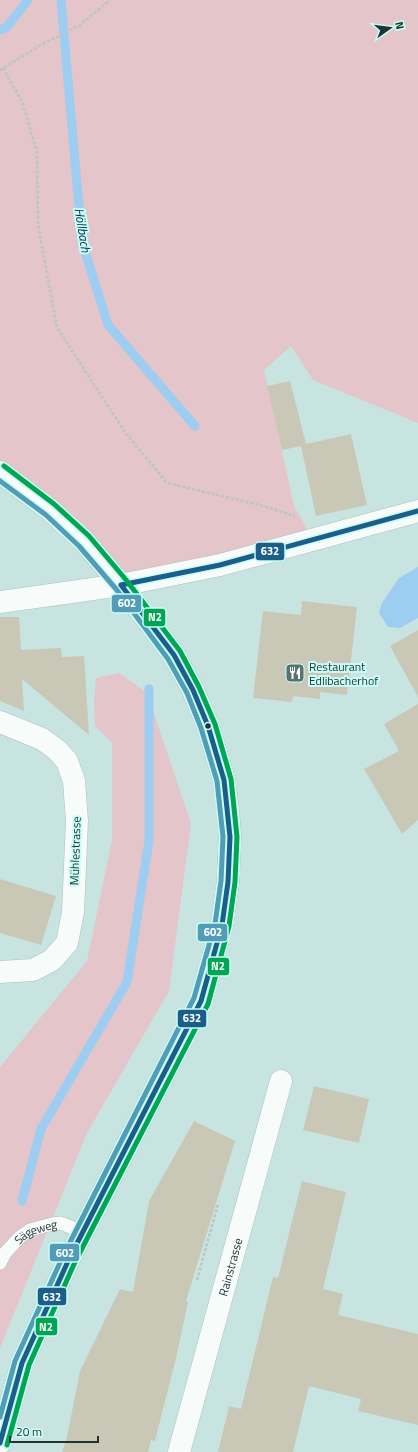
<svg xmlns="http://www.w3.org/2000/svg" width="418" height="1452" viewBox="0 0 418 1452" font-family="'Titillium Web',sans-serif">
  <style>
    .green { fill: #e3c5ca }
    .water { fill: #9ecdf2 }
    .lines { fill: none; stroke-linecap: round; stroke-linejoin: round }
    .stream { stroke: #9ecdf2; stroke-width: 9 }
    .building { fill: #c9c8b6 }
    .service-casing { stroke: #abc1be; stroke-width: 14 }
    .minor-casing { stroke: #abc1be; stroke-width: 23 }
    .tertiary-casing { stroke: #abc1be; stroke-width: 23 }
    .path { stroke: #bbc6c4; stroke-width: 2.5; stroke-dasharray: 3 2; stroke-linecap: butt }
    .service { stroke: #f7fbfa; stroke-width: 13 }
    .minor { stroke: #f7fbfa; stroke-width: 22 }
    .tertiary { stroke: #f7fbfa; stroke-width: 22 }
    .bus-1-casing { stroke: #cafdf8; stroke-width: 8 }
    .bus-2-casing { stroke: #cafdf8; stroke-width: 8 }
    .bus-3-casing { stroke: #cafdf8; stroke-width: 8 }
    .bus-1 { stroke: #1a5f8a; stroke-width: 5 }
    .bus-2 { stroke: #519cb7; stroke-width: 5 }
    .bus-3 { stroke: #00a651; stroke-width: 5 }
    .bus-dot { fill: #1f3332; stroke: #cafdf8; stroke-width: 1.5 }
    .labels { text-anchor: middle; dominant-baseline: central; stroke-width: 4; stroke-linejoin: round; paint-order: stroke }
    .poi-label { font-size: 12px; fill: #1f3332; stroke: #cafdf8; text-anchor: start }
    .street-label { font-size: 12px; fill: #1f3332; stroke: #cafdf8 }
    .water-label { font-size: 13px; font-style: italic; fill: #012b4e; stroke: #cafdf8 }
    .line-badge { stroke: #cafdf8; stroke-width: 1.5 }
    .badge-label { font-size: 11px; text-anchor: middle; font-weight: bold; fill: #fff }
  </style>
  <rect width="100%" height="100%" fill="#c8e4e1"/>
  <!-- green -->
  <path class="green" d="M0,0H418V423L313,380L291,346L264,370L294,506L313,539L121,585L0,472Z
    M119,673L147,693L191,823L169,991L87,1133L0,1348V1067L87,961L112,840V743L95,726L94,701L96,678Z"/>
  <!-- water -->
  <path class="water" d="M418,567V618L400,628L388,627L379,613L382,603L399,578Z"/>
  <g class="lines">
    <!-- stream -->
    <path class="stream" d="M61,0L82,242L108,325L195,426
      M0,30L7,27L28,0
      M22,1201L41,1129L127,982L149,841V689"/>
  </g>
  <!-- building -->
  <path class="building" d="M290,381L306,444L351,434L367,505L316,516L301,446L282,450L267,386Z
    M302,601L357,607L347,695L320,692V699L293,696L292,702L253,698L263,611L301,615Z
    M0,617H19L21,650L61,648L62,657L84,656L89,735L22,679L24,711L0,701Z
    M418,630V697L390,646Z
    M418,704V820L402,834L364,769L399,751L384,724Z
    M0,879L56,896L41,945L0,933Z
    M314,1086L369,1099L359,1143L303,1130Z
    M194,1121L235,1141L186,1301L188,1302L176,1358L155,1441L151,1440L148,1452H62L67,1437L80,1371L120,1289L133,1292L149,1201Z
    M302,1181L346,1192L323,1289L343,1294L338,1315L418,1334V1425L358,1411L361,1399L309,1386L293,1452H218L229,1406L241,1409L273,1277L278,1278Z"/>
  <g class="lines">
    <defs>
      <g id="service">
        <path id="s1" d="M0,1263L5,1253L20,1237L30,1230L52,1224L61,1223L82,1232"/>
      </g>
      <g id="minor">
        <path d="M0,722L42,739L57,750L67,761L74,781L77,821L73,912L67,943L52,960L33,970L0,972"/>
        <path id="s2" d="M179,1452L281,1081"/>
      </g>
      <path id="tertiary" d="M0,472L50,510L84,541L121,585L174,655L193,690L208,726L224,780L228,809L230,837L228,882L222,925L201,1001L69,1259L22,1363L0,1443
        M0,602L121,585L220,565L418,511"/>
    </defs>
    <!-- service casing -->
    <use href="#service" class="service-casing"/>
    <!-- minor casing -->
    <use href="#minor" class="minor-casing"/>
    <!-- tertiary casing -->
    <use href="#tertiary" class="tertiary-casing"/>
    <!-- path -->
    <path class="path" d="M3,68L22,102L37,152L38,225L57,328L125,432L167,483L260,505L295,516
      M0,70L41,45L80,25L110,0
      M197,1280L218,1204"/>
    <!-- service -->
    <use href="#service" class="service"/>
    <!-- minor -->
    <use href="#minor" class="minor"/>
    <!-- tertiary -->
    <use href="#tertiary" class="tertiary"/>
    <defs>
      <path id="bus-1" d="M121,585L220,565L418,511
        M0,1443L22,1363L69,1259L201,1001L222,925L228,882L230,837L224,780L208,726L193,690L174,655L121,585"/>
      <path id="bus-2" d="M0,481L46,515L79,546L116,589L168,659L187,693L201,728L217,781L223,837L221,881L215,924L194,998L63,1256L15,1361L0,1417"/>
      <path id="bus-3" d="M4,466L54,504L89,536L127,581L180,651L199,687L215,724L231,779L237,837L235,882L229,926L208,1004L75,1262L29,1365L7,1445"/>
    </defs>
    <!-- bus-1 casing -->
    <use href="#bus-1" class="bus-1-casing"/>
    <!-- bus-2 casing -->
    <use href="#bus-2" class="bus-2-casing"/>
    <!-- bus-3 casing -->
    <use href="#bus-3" class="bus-3-casing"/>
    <!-- bus-1 -->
    <use href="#bus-1" class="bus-1"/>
    <!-- bus-2 -->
    <use href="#bus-2" class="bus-2"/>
    <!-- bus-3 -->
    <use href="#bus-3" class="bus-3"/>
  </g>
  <!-- icons -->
  <defs>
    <symbol id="restaurant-square" viewBox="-11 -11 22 22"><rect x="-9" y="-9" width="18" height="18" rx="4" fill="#5a716f" stroke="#cafdf8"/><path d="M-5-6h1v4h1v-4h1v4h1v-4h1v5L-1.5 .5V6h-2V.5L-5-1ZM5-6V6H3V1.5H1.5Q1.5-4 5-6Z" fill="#fff"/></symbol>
  </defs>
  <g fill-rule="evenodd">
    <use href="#restaurant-square" x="284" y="662" width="22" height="22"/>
  </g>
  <!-- markers -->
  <circle class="bus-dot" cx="208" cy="726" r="3.5"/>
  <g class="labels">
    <!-- poi labels -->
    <g class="poi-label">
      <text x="309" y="666">Restaurant<tspan x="309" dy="14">Edlibacherhof</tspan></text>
    </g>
    <!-- street labels -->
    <g class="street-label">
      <text transform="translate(75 851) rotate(-88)">Mühlestrasse</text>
      <text stroke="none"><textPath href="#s1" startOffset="50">Sägeweg</textPath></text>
      <text stroke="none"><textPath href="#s2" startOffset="192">Rainstrasse</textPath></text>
    </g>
    <!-- water labels -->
    <g class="water-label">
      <text transform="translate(83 230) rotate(81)">Höllbach</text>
    </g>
  </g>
  <g class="line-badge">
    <rect x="255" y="542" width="30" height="19" rx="4" fill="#1a5f8a"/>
    <rect x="111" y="594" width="31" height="19" rx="4" fill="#519cb7"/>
    <rect x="143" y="608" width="23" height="19" rx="4" fill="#00a651"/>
    <rect x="197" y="923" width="31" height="19" rx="4" fill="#519cb7"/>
    <rect x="207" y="957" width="23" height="19" rx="4" fill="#00a651"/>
    <rect x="177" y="1009" width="30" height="19" rx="4" fill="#1a5f8a"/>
    <rect x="49" y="1243" width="31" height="19" rx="4" fill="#519cb7"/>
    <rect x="37" y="1287" width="30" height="19" rx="4" fill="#1a5f8a"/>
    <rect x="35" y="1317" width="23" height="19" rx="4" fill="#00a651"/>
  </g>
  <g class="badge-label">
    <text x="270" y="555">632</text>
    <text x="127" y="607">602</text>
    <text x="155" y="621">N2</text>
    <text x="213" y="936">602</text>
    <text x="218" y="970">N2</text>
    <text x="192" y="1022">632</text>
    <text x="65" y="1257">602</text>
    <text x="52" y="1301">632</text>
    <text x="46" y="1331">N2</text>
  </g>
  <!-- north arrow -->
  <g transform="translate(390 28) rotate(76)" stroke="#cafdf8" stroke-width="3" paint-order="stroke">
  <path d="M0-3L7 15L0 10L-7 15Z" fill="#1f3332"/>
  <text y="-6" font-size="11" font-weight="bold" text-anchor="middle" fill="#1f3332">N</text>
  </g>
  <!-- scale -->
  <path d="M10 1436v6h88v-6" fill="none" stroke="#1f3332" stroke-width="2"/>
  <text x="16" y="1436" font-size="12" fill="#1f3332" stroke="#cafdf8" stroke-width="3" paint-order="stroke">20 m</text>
</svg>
